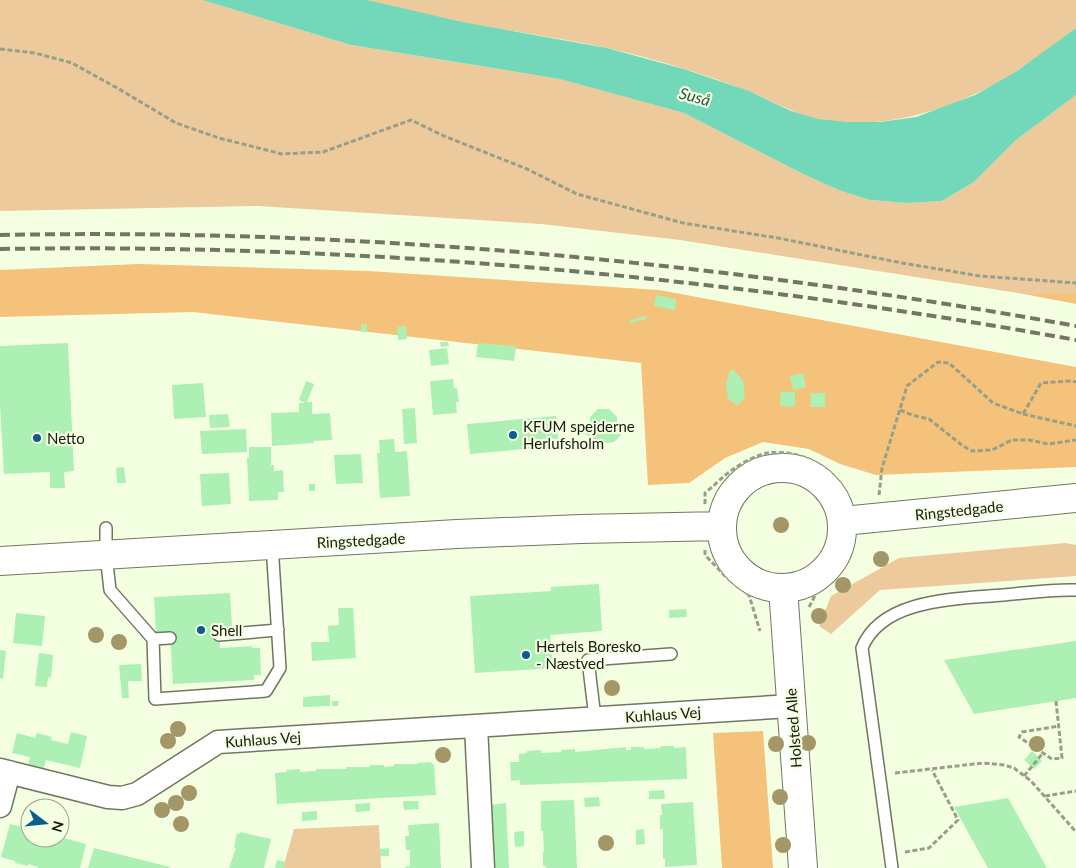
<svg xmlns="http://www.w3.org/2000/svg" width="1076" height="868" viewBox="0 0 1076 868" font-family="Lato,sans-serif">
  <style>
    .green { fill: #edca9b }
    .forest { fill: #f4c27a }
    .water { fill: #72d8b9 }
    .building { fill: #acf0b4 }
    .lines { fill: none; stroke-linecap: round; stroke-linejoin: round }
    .service-casing { stroke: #6f785e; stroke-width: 14 }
    .minor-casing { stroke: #6f785e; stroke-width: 25 }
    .tertiary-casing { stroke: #6f785e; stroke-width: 30 }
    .path { stroke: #979f89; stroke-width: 3; stroke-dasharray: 5 2.5; stroke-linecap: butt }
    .service { stroke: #fff; stroke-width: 11 }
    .minor { stroke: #fff; stroke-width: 22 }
    .tertiary { stroke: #fff; stroke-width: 28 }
    .rail { stroke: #707765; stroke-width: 4; stroke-dasharray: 10 5; stroke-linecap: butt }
    .tree { fill: #a39667 }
    .poi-dot { fill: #0b5c8f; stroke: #f4ffe1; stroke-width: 2 }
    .labels { text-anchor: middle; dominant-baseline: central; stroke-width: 4.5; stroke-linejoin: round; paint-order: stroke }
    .poi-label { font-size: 15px; fill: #171a10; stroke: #f4ffe1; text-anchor: start }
    .street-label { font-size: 15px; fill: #171a10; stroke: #f4ffe1 }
    .water-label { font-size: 16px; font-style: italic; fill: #295548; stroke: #f4ffe1 }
  </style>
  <rect width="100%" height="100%" fill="#f4ffe1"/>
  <!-- green -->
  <path class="green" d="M0,0H202L351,45L561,79L684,113L803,174L841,191L870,200L907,203L942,201L974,182L1016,140L1076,95V294H1024L680,240L541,224L258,206L0,211Z
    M367,0H1076V28C1057,42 1038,57 1018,70C962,107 885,133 818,119C793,114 771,100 748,91C702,73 655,59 607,48C527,31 445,24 367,0Z
    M1065,543L1076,545V576L880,590L831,634L819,626L831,596L899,558Z
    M379,825L381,868H283L294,829Z"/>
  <!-- forest -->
  <path class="forest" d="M138,264L368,271L659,290L1076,367V467L876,475L840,464L809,449L763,442L725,458L689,483L648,485L641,363L193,312L0,317V270Z
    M1024,294H1076V304Z
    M763,731L773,868H722L713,733Z"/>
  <!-- water -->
  <path class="water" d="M202,0H367L462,22L607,48L684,69L749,91L791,111L818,119L846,122H880L916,117L975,95L1017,71L1076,28V95L1016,140L974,182L942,201L907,203L870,200L841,191L803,174L684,113L560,79L351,45Z"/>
  <!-- building -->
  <path class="building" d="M656,295L676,299L675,310L654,306Z
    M646,316L647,319L631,323L630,320Z
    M361,324H367V332H361Z
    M406,326L407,339L398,340L397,327Z
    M440,342H448L449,346L441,347Z
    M68,343L74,471L64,472L65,488H50V472L4,474L0,405V346Z
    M478,343L516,346L514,361L476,357Z
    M447,348L449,364L431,366L429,350Z
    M730,370H734L743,381L745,397L738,406L728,399L726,384Z
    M803,373L806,387L793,390L790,376Z
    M453,379L454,388H457L459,402H456L457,413L433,415L430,381Z
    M306,381L314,384L307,402H312V414L330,413L332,440L314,441V443L272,446L271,413L299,412V403H305L299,400Z
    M203,383L206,417L174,419L172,385Z
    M781,392H795V407L780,406Z
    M811,393H825V407H810Z
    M415,408L417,443L404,444L402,409Z
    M598,409H609L617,417V428L626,430L614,442L597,444L583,432L590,428V417Z
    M228,414L230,427L210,428L209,415Z
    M556,416L559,446L470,454L467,424Z
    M246,429L247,452L202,454L200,431Z
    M394,439L395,452L407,451L410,496L380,498L377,453H380L379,440Z
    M249,447H271V465H274V471L283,470L284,492H278V500L249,501L247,458L249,457Z
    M361,454L363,483L336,484L334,455Z
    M124,467L126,483H117L116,468Z
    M229,473L231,504L202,506L200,474Z
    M309,484H315V491H309Z
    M599,584L602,631L550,635L553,668L475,673L470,596L551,591V587Z
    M230,593L232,628H219L220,648L252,646V648H260L261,675H254V680L173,684L170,633L156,634L154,597Z
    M338,608H353L356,658L312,661L311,642H329L328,626L339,625Z
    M686,609L687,617L669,618V610Z
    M16,613L45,616L42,646L13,643Z
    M1076,641V698L974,714L944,660Z
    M0,650L6,651L3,679L0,678Z
    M39,653L53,655L51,678L48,677L47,687L35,686Z
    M141,664L142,681H128L129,698H122L119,665Z
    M330,695V706L303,707V697Z
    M332,701H339L338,706H332Z
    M71,732L87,736L80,768L46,760L43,771L28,767L30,757L12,753L17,733L35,738L37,733L52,737L51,740L68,744Z
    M660,746H674V748L686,747L687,779L520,785V780L511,781L510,762H519V754L527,753V751L541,750V753L561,752V750L575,749V752L626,747V750H631V747H644V749L661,748Z
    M1032,751L1042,761L1034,769L1024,760Z
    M431,762L432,764H434L436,795L277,804L275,773L287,772L286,770L300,769V772L316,771V769H346V767H370V765H384V767L394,766V764H418L417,763Z
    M664,790L665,799H649V791Z
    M599,797L600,806L585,807L584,798Z
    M1008,798L1047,868H988L954,807Z
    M574,800L577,868H546L545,866H543V852H544L543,831H541V801Z
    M403,801H418L419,809L404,810Z
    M693,802L697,865L665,867V859H663V829H660V815H662L661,804Z
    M370,803V811L356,812L355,804Z
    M506,803L509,868H492L489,805Z
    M317,811V820L302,821V812Z
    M439,823L441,868H405V867L410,866V850H406L405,836H409L408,825Z
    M10,824L30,829V838L60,837L86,844L80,868H39L29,864L28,866L15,863V861L1,857Z
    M644,829L645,844L636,845V830Z
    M524,831V846L515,847L514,832Z
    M240,832L271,839L264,868H229L236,848L234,847L237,833L240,834Z
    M94,848L170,867V868H88Z
    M389,848V856H380V849Z
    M277,860L286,862L284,868H275Z"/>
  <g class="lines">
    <defs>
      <path id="service" d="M106,528V555L110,590L153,639L155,699L266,691L280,668L272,545
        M219,635L278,630
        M153,639L170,638
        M595,718L588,660L671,654
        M892,868L862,648C882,598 957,599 1003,595C1027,593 1052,589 1076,590"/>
      <path id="minor" d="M476,726L483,868
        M0,770L108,797L122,798L137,794L218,742L791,706
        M0,806L9,772"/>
      <path id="tertiary" d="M722 528a60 60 0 1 1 120 0a60 60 0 1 1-120 0Z
        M843,521L1076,498
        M0,561L457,534L581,529L722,526
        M783,588L803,868"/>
    </defs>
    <!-- service casing -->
    <use href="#service" class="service-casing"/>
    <!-- minor casing -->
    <use href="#minor" class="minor-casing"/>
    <!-- tertiary casing -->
    <use href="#tertiary" class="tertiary-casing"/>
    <!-- path -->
    <path class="path" d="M0,49L35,53L72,63L119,89L176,123L219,138L282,154L323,152L411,120L444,136L527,169L577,194L683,223L778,238L902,263L980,276L1076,283
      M900,410L912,415L929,419L963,446L972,451L992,450L1012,440H1029L1048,444L1076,440
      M1023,414L1076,426
      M879,495L882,468L907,386L938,362L949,363L993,403L1023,414L1041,383L1071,381L1076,382
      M705,504V493C715,485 724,475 735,468C743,462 758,455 767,453C800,449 834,466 847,496
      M705,550V555L727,578L749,595
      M817,592C832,578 848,565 853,544
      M807,595L817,592L809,607
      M759,597L749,595L760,631
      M1056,701L1062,758L1052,759L1019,737L1022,732L1059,726
      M895,773L983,763L1004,765L1014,768L1031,781L1076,832
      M1024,776L1043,753
      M1045,796L1076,791
      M905,852L929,848L958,820L932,770"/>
    <!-- service -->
    <use href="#service" class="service"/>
    <!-- minor -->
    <use href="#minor" class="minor"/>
    <!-- tertiary -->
    <use href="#tertiary" class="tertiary"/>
    <!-- rail -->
    <path class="rail" d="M0,235C361,228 721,262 1076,326
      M0,249C361,243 721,276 1076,340"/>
  </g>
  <!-- trees -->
  <g class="tree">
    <circle cx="781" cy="525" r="8"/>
    <circle cx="881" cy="559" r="8"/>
    <circle cx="843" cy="585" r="8"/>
    <circle cx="819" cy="616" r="8"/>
    <circle cx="96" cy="635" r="8"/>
    <circle cx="119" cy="642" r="8"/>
    <circle cx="612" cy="688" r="8"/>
    <circle cx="178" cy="729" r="8"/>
    <circle cx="168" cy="741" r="8"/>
    <circle cx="808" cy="743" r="8"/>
    <circle cx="776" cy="744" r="8"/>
    <circle cx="1037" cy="744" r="8"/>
    <circle cx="443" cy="755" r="8"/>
    <circle cx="189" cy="793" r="8"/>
    <circle cx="780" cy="797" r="8"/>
    <circle cx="176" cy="803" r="8"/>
    <circle cx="162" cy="810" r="8"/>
    <circle cx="181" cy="824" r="8"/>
    <circle cx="606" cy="843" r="8"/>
    <circle cx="783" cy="845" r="8"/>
  </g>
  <!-- markers -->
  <g class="poi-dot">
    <circle cx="513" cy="435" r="5"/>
    <circle cx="37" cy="438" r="5"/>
    <circle cx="201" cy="630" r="5"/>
    <circle cx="526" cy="655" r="5"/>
  </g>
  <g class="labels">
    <!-- poi labels -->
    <g class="poi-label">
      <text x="523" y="426">KFUM spejderne<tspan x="523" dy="17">Herlufsholm</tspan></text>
      <text x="47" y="438">Netto</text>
      <text x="211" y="630">Shell</text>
      <text x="536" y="646">Hertels Boresko<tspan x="536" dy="17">- Næstved</tspan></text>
    </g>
    <!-- street labels -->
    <g class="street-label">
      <text transform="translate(959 510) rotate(-6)">Ringstedgade</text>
      <text transform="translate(361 540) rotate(-3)">Ringstedgade</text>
      <text transform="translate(663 714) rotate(-4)">Kuhlaus Vej</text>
      <text transform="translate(793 728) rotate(-94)">Holsted Alle</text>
      <text transform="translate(263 739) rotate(-4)">Kuhlaus Vej</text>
    </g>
    <!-- water labels -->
    <g class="water-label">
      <text transform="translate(695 96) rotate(15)">Suså</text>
    </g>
  </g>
  <!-- north arrow -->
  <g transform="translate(45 823) rotate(106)"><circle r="24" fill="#f4ffe1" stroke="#9ca38d"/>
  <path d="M0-4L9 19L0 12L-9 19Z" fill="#0b5c8f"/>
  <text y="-8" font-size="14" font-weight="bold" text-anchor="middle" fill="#171a10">N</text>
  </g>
</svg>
